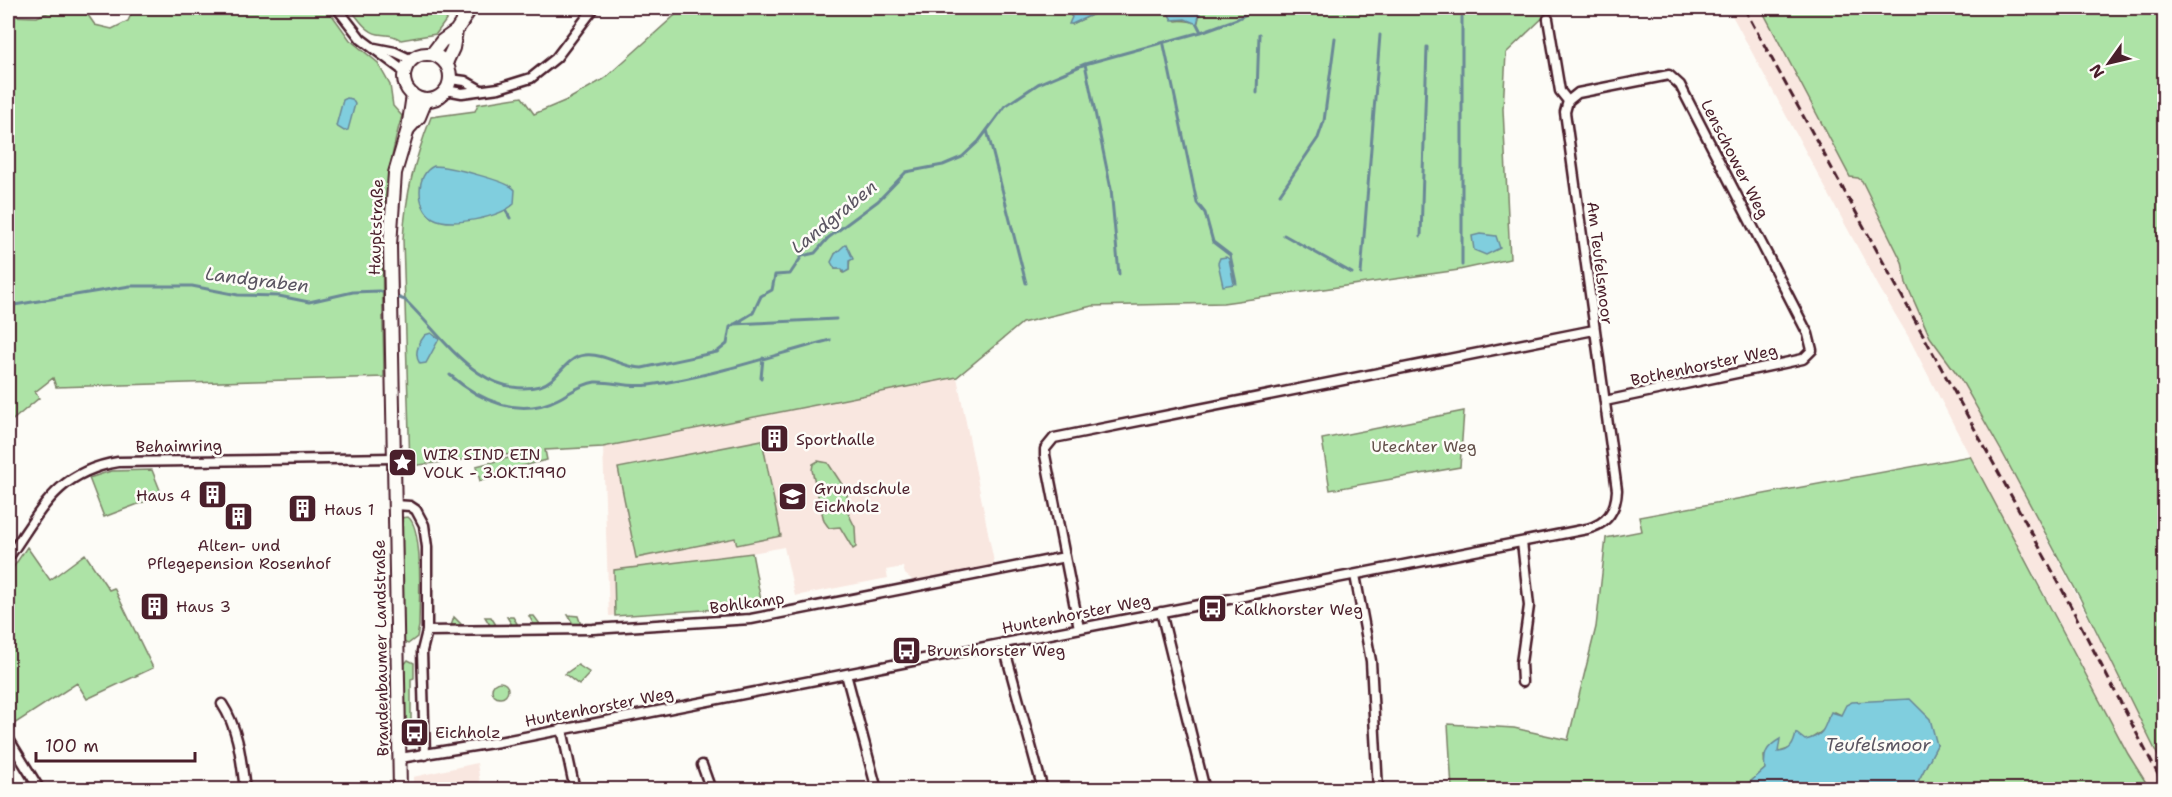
<svg xmlns="http://www.w3.org/2000/svg" width="2172" height="797" viewBox="0 0 2172 797" font-family="'Shantell Sans',sans-serif">
  <style>
    .built { fill: #f9e7e0 }
    .green { fill: #ade3a6; stroke: #7c8168; stroke-width: 1.5; fill-rule: evenodd }
    .water { fill: #80cede; stroke: #6a8896; stroke-width: 1.5 }
    .lines { fill: none; stroke-linecap: round; stroke-linejoin: round }
    .stream { stroke: #6a8896; stroke-width: 3 }
    .street-casing { stroke: #4a1f2b; stroke-width: 13 }
    .secondary-casing { stroke: #4a1f2b; stroke-width: 16 }
    .street { stroke: #fdfcf7; stroke-width: 8 }
    .secondary { stroke: #fdfcf7; stroke-width: 12 }
    .rail { stroke: #4a1f2b; stroke-width: 3; stroke-dasharray: 9 4.5; stroke-linecap: butt }
    .labels { text-anchor: middle; dominant-baseline: central; stroke-width: 5; stroke-linejoin: round; paint-order: stroke }
    .street-label { font-size: 16px; fill: #4a1f2b; stroke: #fdfcf7 }
    .poi-label { font-size: 16px; fill: #4a1f2b; stroke: #fdfcf7; text-anchor: start }
    .park-label { font-size: 16px; fill: #63504a; stroke: #fdfcf7 }
    .water-label { font-size: 18px; font-style: italic; fill: #5a5461; stroke: #fdfcf7 }
  </style>
  <rect width="100%" height="100%" fill="#fdfcf7"/>
  <filter id="ink" filterUnits="userSpaceOnUse"><feTurbulence type="fractalNoise" baseFrequency=".0167" numOctaves="2"/><feDisplacementMap in="SourceGraphic" scale="12" xChannelSelector="R" yChannelSelector="G"/><feConvolveMatrix kernelMatrix="1 2 1 2 8 2 1 2 1" color-interpolation-filters="sRGB"/></filter>
  <g filter="url(#ink)">
    <!-- built -->
    <path class="built" d="M1728,8H1761L1850,177L1858,178L1862,181L1902,262L1906,283L1930,337L1960,378L2002,452L2150,737L2164,768V789H2150L2128,754L2031,568L2000,515L1908,336L1879,287Z
      M957,377L995,567L916,583L905,574L903,567L886,570L888,578L795,596L784,547L752,553L762,606L609,616L603,447Z
      M477,763L481,789H413V777Z"/>
    <!-- green -->
    <path class="green" d="M59,8H83L95,25L112,29L128,21L134,8H327L350,40L377,62L390,85L393,106L402,116C376,200 383,290 384,377L56,387L53,378L35,392L39,398L8,424V16L37,17Z
      M350,8H455L436,34L401,40C392,34 389,36 378,34C366,32 357,17 350,8Z
      M683,8H1070L1067,11L1072,17V24L1098,12L1105,14L1115,8H1165V10L1176,21C1185,19 1191,23 1198,22L1200,12L1205,8H1553L1506,53L1503,109L1510,259L1459,270L1223,303L1092,306L1022,323L957,377L603,447L545,450L547,460L495,473V478L480,481L476,466L538,451L410,466L403,239C406,192 414,162 431,117L475,111L478,104L522,97L534,114L567,100L604,79ZM838,252L850,255L849,270L843,273L842,269H835V254Z
      M1761,8H2164V768L2080,598L2002,452L1960,378L1930,337L1906,283L1902,262L1862,181L1858,178L1850,177Z
      M1464,411L1460,467L1330,490L1322,439Z
      M762,440L781,536L737,545L735,538L636,558L618,468Z
      M1970,456L2128,754L2150,789H1914L1937,745L1845,712L1841,715L1835,712L1828,718L1826,728C1808,743 1786,751 1764,756L1765,769L1750,782L1735,789H1452L1448,724L1514,728L1568,740L1596,627L1606,538L1642,531L1639,517Z
      M818,461L828,463L847,492L848,513L855,527L856,547L853,549L840,527L829,528L824,521L812,470L813,464Z
      M152,470L162,495L104,517L89,478L111,471Z
      M408,517C424,528 419,605 419,626L417,637L408,644L403,642L400,518Z
      M27,547L50,580L85,554L109,590L114,588L153,668L87,699L77,683L11,726L8,721V575Z
      M752,553L762,606L615,616L614,570Z
      M568,615L578,616L581,625L451,626L454,617L462,625H490L485,617H491L496,625H512L507,617H513L518,625H534L529,616H534L540,624H573Z
      M408,660L414,663V678L411,679V737L414,738L411,743L405,741L403,666Z
      M578,665L590,673L579,685L565,674Z
      M492 690a8 8 0 1 1 16 0a8 8 0 1 1-16 0Z"/>
    <!-- water -->
    <path class="water" d="M1070,8H1115L1107,14L1098,12L1072,24H1069L1072,17L1068,12H1061Z
      M1165,8H1205L1200,12L1197,24L1185,19L1172,20Z
      M347,98L352,99L355,104L348,130L344,131L336,126L343,100Z
      M434,166C447,166 509,181 515,190L514,204C500,217 451,228 433,218C416,208 415,174 434,166Z
      M1480,234L1496,236L1500,248L1486,255L1474,250L1472,236Z
      M846,244L853,259L849,261V270L844,273L842,269H835L831,262L835,254Z
      M1226,257L1229,259L1234,284L1223,286L1218,263L1220,258Z
      M431,333L439,339L426,363L420,364C413,354 418,344 425,335Z
      M1910,699L1930,719L1937,745L1914,789H1735L1750,782L1765,769C1763,754 1766,747 1780,739L1778,752C1790,752 1794,744 1796,733L1805,740C1826,736 1823,727 1831,712L1841,715L1846,705L1852,702Z"/>
    <g class="lines">
      <!-- stream -->
      <path class="stream" d="M1197,24L1201,32
        M1164,45L1197,203L1205,213L1213,242L1230,255L1236,283
        M1085,64L1111,189L1119,274
        M1257,93L1259,34
        M987,130L1026,283
        M1280,194L1318,138L1324,121L1335,38
        M506,211L510,218
        M1284,235L1352,273
        M1421,236L1427,47
        M1462,265V17
        M1361,274L1380,35
        M394,296L405,300C442,335 480,400 540,386C558,381 565,357 585,355C606,353 622,368 642,368L717,352L727,344L730,327L753,313L761,296L772,290L775,275L790,274L802,256L815,253L828,238L878,201L906,172L943,165L962,157L979,141L1005,106L1038,84L1085,64L1201,32L1237,19L1258,8
        M8,306L130,286H192L238,295L279,296L309,302L353,292L379,291L388,294
        M734,324L836,319
        M450,375C480,401 520,419 558,399C570,393 581,384 595,382C612,381 628,388 649,385C710,377 770,356 830,340
        M761,378L763,358"/>
      <defs>
        <path id="street" d="M337,8L361,39L405,72
          M1548,19L1560,91L1568,101
          M375,48L395,52L412,60
          M450,79L465,81L479,89
          M446,90L462,93L499,88L531,78L556,58L594,8
          M395,505L410,506L416,510L424,525L427,547V631L422,651L425,755
          M1522,542L1529,606L1521,663L1522,682
          M8,558C41,511 56,472 118,462L394,458
          M1355,575L1371,661L1378,790
          M1161,612L1205,790
          M1079,628L1045,455V449L1054,438L1594,330
          M427,631L593,629L751,619L1065,557
          M1003,643L1043,790
          M846,674L877,790
          M222,704C239,730 241,759 245,790
          M562,729L575,790
          M8,738L40,790
          M400,758L499,742L1587,529C1607,524 1616,511 1617,490L1565,112L1568,101L1578,93L1669,75L1680,85L1808,334L1812,350L1803,359L1605,401
          M702,765L711,790"/>
        <path id="secondary" d="M404 77a23 23 0 1 1 46 0a23 23 0 1 1-46 0Z
          M432,54L442,41L456,31
          M446,63L453,48L456,31L471,8
          M408,129L419,117L426,100
          M400,790L390,245L395,173L408,129L413,95"/>
      </defs>
      <!-- street casing -->
      <use href="#street" class="street-casing"/>
      <!-- secondary casing -->
      <use href="#secondary" class="secondary-casing"/>
      <!-- street -->
      <use href="#street" class="street"/>
      <!-- secondary -->
      <use href="#secondary" class="secondary"/>
      <!-- rail -->
      <path class="rail" d="M1744,8L2053,572L2164,786"/>
    </g>
  </g>
  <!-- icons -->
  <defs>
    <symbol id="building-square" viewBox="-11 -11 22 22"><rect x="-9" y="-9" width="18" height="18" rx="4" fill="#4a1f2b" stroke="#fdfcf7"/><path d="M-4-6H4V6H1V3H-1V6H-4ZM-2.5-4.3h1.7v1.8h-1.7ZM.8-4.3h1.7v1.8H.8ZM-2.5-1h1.7V.8h-1.7ZM.8-1h1.7V.8H.8Z" fill="#fff"/></symbol>
    <symbol id="sight-square" viewBox="-11 -11 22 22"><rect x="-9" y="-9" width="18" height="18" rx="4" fill="#4a1f2b" stroke="#fdfcf7"/><path d="M0-6L1.8-2.2L6-1.7L2.9 1.2L3.7 5.4L0 3.3L-3.7 5.4L-2.9 1.2L-6-1.7L-1.8-2.2Z" fill="#fff"/></symbol>
    <symbol id="school-square" viewBox="-11 -11 22 22"><rect x="-9" y="-9" width="18" height="18" rx="4" fill="#4a1f2b" stroke="#fdfcf7"/><path d="M0-5L7-2L0 1L-7-2ZM-4 1L0 2.5L4 1V4Q0 6-4 4Z" fill="#fff"/></symbol>
    <symbol id="bus-square" viewBox="-11 -11 22 22"><rect x="-9" y="-9" width="18" height="18" rx="4" fill="#4a1f2b" stroke="#fdfcf7"/><path d="M-5-6H5V4H4V6H2V4H-2V6H-4V4H-5ZM-3.5-4V0h7V-4ZM-3.5 1.2v1.5H-2V1.2ZM2 1.2v1.5H3.5V1.2Z" fill="#fff"/></symbol>
  </defs>
  <g fill-rule="evenodd">
    <use href="#building-square" x="758" y="422" width="33" height="33"/>
    <use href="#sight-square" x="386" y="446" width="33" height="33"/>
    <use href="#building-square" x="196" y="478" width="33" height="33"/>
    <use href="#school-square" x="776" y="480" width="33" height="33"/>
    <use href="#building-square" x="286" y="492" width="33" height="33"/>
    <use href="#building-square" x="222" y="500" width="33" height="33"/>
    <use href="#building-square" x="138" y="590" width="33" height="33"/>
    <use href="#bus-square" x="1196" y="592" width="33" height="33"/>
    <use href="#bus-square" x="890" y="634" width="33" height="33"/>
    <use href="#bus-square" x="398" y="716" width="33" height="33"/>
  </g>
  <g class="labels">
    <!-- street labels -->
    <g class="street-label">
      <text transform="translate(1735 159) rotate(63)">Lenschower Weg</text>
      <text transform="translate(376 227) rotate(-88)">Hauptstraße</text>
      <text transform="translate(1600 263) rotate(83)">Am Teufelsmoor</text>
      <text transform="translate(1704 365) rotate(-12)">Bothenhorster Weg</text>
      <text transform="translate(179 446) rotate(-1)">Behaimring</text>
      <text transform="translate(747 603) rotate(-8)">Bohlkamp</text>
      <text transform="translate(1076 614) rotate(-11)">Huntenhorster Weg</text>
      <text transform="translate(381 648) rotate(-91)">Brandenbaumer Landstraße</text>
      <text transform="translate(599 707) rotate(-11)">Huntenhorster Weg</text>
    </g>
    <!-- poi labels -->
    <g class="poi-label">
      <text x="796" y="439">Sporthalle</text>
      <text x="423" y="454">WIR SIND EIN<tspan x="423" dy="18">VOLK - 3.OKT.1990</tspan></text>
      <text x="814" y="488">Grundschule<tspan x="814" dy="18">Eichholz</tspan></text>
      <text x="191" y="495" text-anchor="end">Haus 4</text>
      <text x="324" y="509">Haus 1</text>
      <text x="239" y="545" text-anchor="middle">Alten- und<tspan x="239" dy="18">Pflegepension Rosenhof</tspan></text>
      <text x="176" y="606">Haus 3</text>
      <text x="1234" y="609">Kalkhorster Weg</text>
      <text x="927" y="650">Brunshorster Weg</text>
      <text x="435" y="732">Eichholz</text>
    </g>
    <!-- park labels -->
    <g class="park-label">
      <text x="1424" y="446">Utechter Weg</text>
    </g>
    <!-- water labels -->
    <g class="water-label">
      <text transform="translate(834 217) rotate(-39)">Landgraben</text>
      <text transform="translate(257 280) rotate(7)">Landgraben</text>
      <text x="1878" y="745">Teufelsmoor</text>
    </g>
  </g>
  <!-- margin -->
  <rect width="2172" height="797" fill="none" stroke="#fdfcf7" stroke-width="30"/>
  <rect x="15" y="15" width="2142" height="767" fill="none" stroke="#4a1f2b" stroke-width="2" filter="url(#ink)"/>
  <!-- north arrow -->
  <g transform="translate(2109 63) rotate(236)" stroke="#fdfcf7" stroke-width="4.5" paint-order="stroke">
  <path d="M0-4.5L10 22L0 15L-10 22Z" fill="#4a1f2b"/>
  <text y="-9" font-size="16" font-weight="bold" text-anchor="middle" fill="#4a1f2b">N</text>
  </g>
  <!-- scale -->
  <path d="M36 752v9h159v-9" fill="none" stroke="#4a1f2b" stroke-width="3"/>
  <text x="45" y="752" font-size="18" fill="#4a1f2b" stroke="#fdfcf7" stroke-width="4.5" paint-order="stroke">100 m</text>
</svg>
